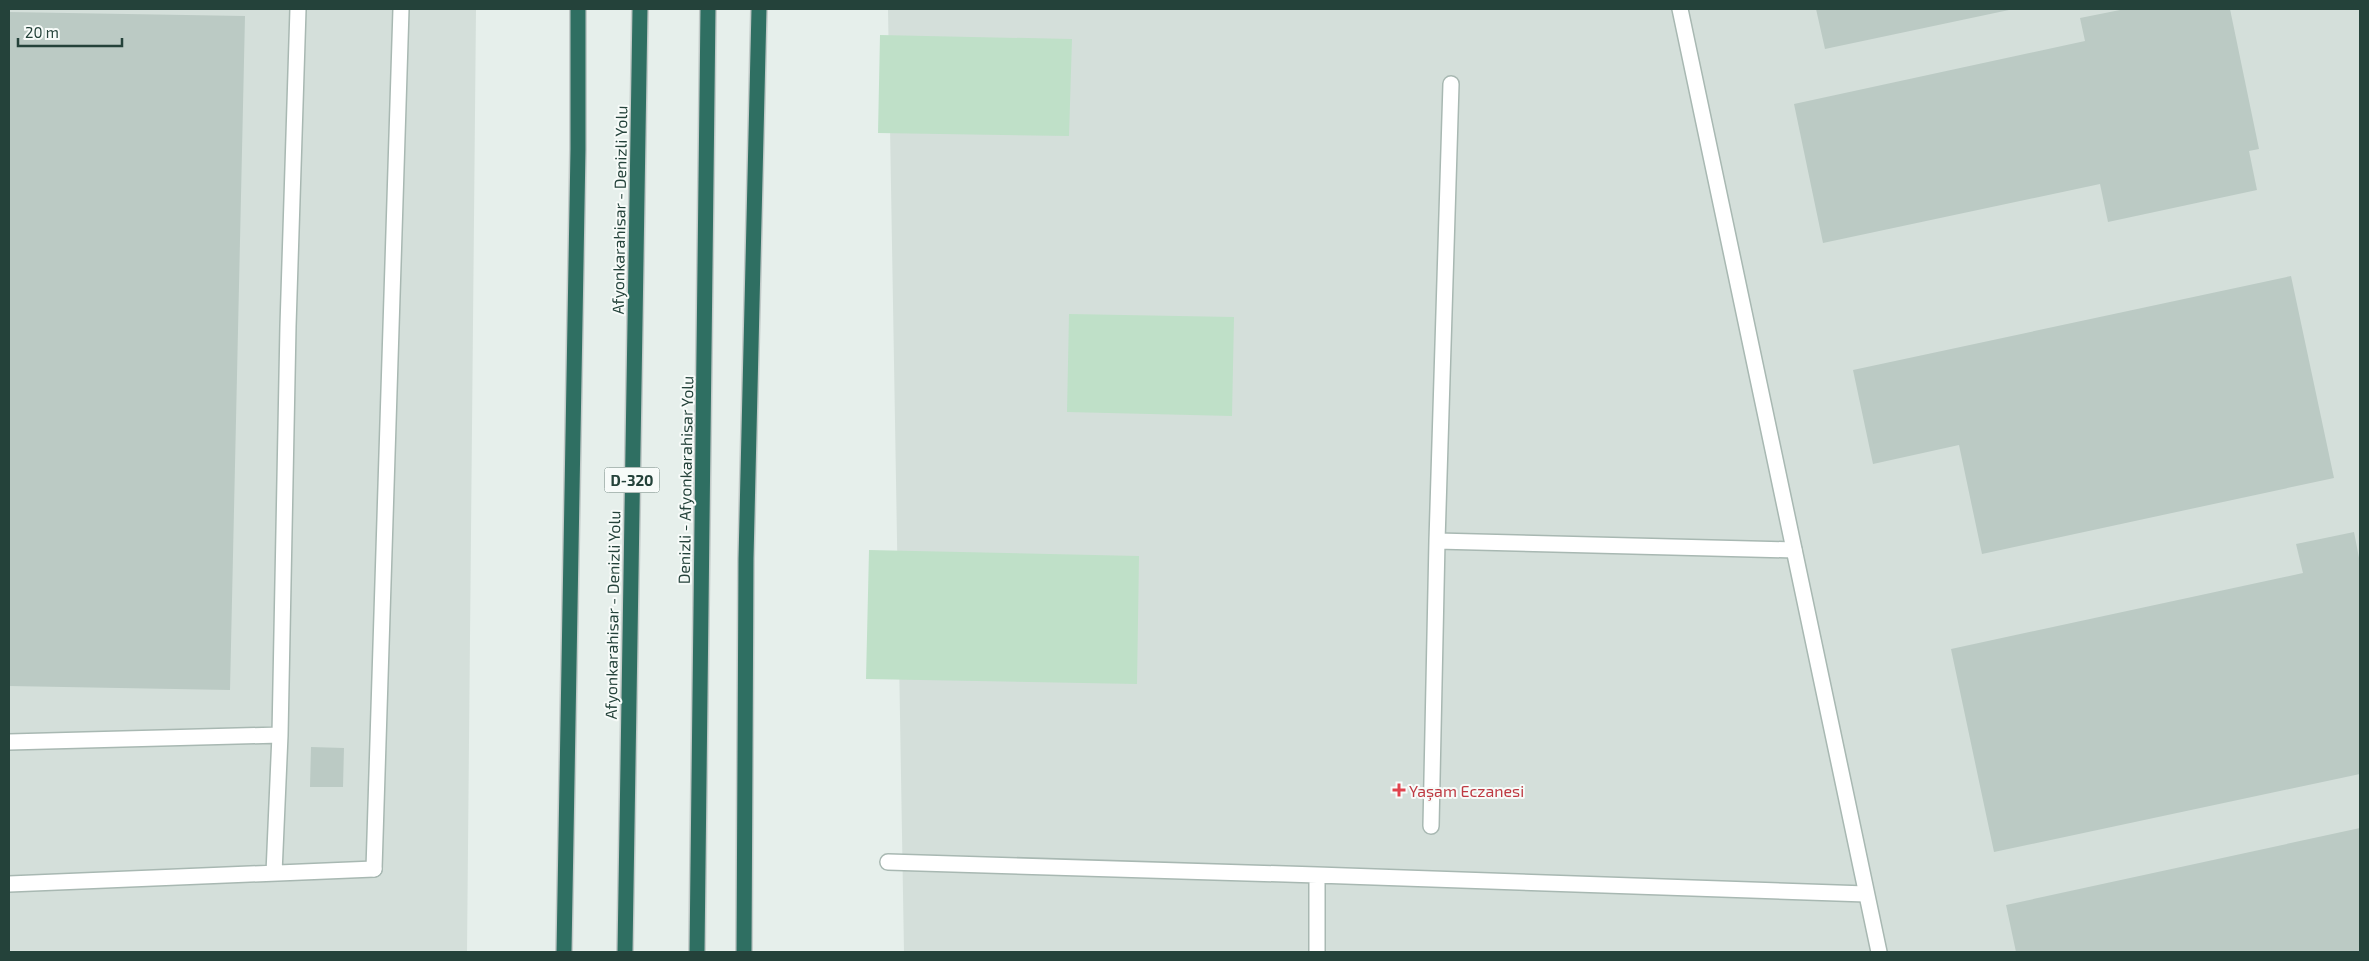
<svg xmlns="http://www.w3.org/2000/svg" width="2369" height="961" viewBox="0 0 2369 961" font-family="'Exo 2',sans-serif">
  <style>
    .built { fill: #d4dfda }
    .green { fill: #bfe0c8 }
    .building { fill: #bbcac4 }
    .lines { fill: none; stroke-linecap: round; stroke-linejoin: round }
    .lane-casing { stroke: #a8b8b2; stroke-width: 18 }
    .street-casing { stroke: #a8b8b2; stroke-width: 18 }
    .highway-casing { stroke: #c2cac8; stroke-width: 18 }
    .lane { stroke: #fff; stroke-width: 15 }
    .street { stroke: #fff; stroke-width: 15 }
    .highway { stroke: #2f6f62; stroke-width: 15 }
    .health-dot { fill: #e0444e; stroke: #f7fbf9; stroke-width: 2 }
    .labels { text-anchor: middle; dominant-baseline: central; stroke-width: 4; stroke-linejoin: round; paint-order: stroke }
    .shield { fill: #f7fbf9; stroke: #637a73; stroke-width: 1 }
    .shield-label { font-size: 15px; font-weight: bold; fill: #24423a }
    .street-label { font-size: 16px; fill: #24423a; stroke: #f7fbf9 }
    .health-label { font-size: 16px; fill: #be3a42; stroke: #f7fbf9; text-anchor: start }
  </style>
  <rect width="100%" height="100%" fill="#e6efeb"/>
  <!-- built -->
  <path class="built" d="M9,9H476L467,952H9Z
    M888,9H2360V952H904Z"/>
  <!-- green -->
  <path class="green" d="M880,35L1072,39L1069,136L878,133Z
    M1069,314L1234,317L1232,416L1067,412Z
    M869,550L1139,556L1137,684L866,679Z"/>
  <!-- building -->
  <path class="building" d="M1816,9H2009V10L1825,49Z
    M2125,9H2230L2259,149L2249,151L2257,190L2108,222L2100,184L1823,243L1794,104L2085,41L2080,18Z
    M9,12L245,16L230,690L9,686Z
    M2291,276L2334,478L1982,554L1959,445L1873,464L1853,370Z
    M2354,532L2360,563V774L1994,852L1951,649L2303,573L2296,544Z
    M311,747L344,748L343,787H310Z
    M2360,828V952H2016L2006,905Z"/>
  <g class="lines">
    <defs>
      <path id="lane" d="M1437,541L1794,550
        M9,742L280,735
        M1431,826L1437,541L1451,84
        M888,862L1317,875L1866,894
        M274,873L280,735L288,326L298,9
        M9,884L374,869
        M1317,952V875"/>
      <path id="street" d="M1680,9L1879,952
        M374,869L401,9"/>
      <path id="highway" d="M564,952L578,149V9
        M625,952L640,9
        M697,952L708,9
        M744,952L746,559L759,9"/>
    </defs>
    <!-- lane casing -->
    <use href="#lane" class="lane-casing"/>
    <!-- street casing -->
    <use href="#street" class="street-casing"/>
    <!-- highway casing -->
    <use href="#highway" class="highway-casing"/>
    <!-- lane -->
    <use href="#lane" class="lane"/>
    <!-- street -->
    <use href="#street" class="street"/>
    <!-- highway -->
    <use href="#highway" class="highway"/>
  </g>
  <!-- markers -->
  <path class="health-dot" d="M1396.5 782.5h5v5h5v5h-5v5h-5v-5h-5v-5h5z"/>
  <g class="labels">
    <!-- shield labels -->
    <rect class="shield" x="604.5" y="467.5" width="55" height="25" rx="4"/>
    <g class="shield-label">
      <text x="632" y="480">D-320</text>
    </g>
    <!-- street labels -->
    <g class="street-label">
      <text transform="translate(619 210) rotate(-89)">Afyonkarahisar - Denizli Yolu</text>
      <text transform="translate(685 480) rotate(-89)">Denizli - Afyonkarahisar Yolu</text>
      <text transform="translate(612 615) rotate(-89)">Afyonkarahisar - Denizli Yolu</text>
    </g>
    <!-- health labels -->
    <g class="health-label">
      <text x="1409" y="790">Yaşam Eczanesi</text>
    </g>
  </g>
  <!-- border -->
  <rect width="2369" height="961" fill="none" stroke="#24423a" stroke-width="20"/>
  <!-- scale -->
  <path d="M18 38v8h104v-8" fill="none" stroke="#24423a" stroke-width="2.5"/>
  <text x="25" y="38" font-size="15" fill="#24423a" stroke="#f7fbf9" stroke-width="4" paint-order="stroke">20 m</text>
</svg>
